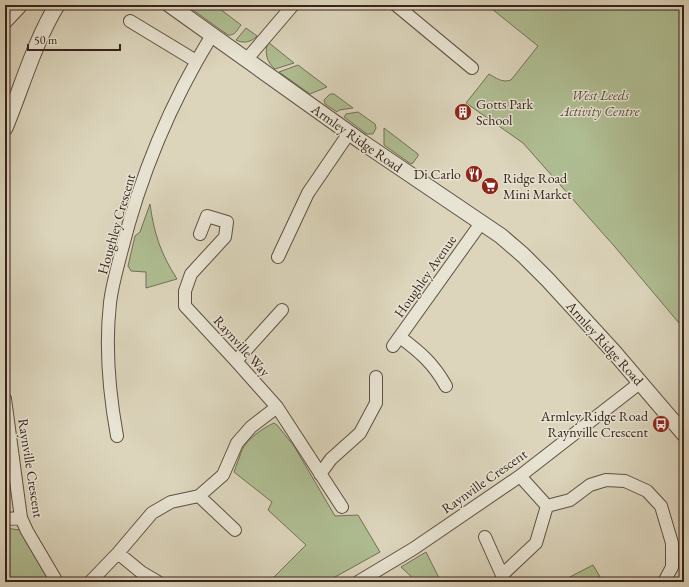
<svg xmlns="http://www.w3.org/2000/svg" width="689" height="587" viewBox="0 0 689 587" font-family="'EB Garamond',serif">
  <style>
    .green { fill: #afbd92; stroke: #737056 }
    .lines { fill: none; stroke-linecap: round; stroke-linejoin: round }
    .minor-casing { stroke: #605043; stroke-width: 14 }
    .tertiary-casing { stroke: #605043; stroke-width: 17 }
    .minor { stroke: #e8e4d3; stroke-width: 12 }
    .tertiary { stroke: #e8e4d3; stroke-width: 15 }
    .labels { text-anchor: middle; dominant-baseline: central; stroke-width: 3; stroke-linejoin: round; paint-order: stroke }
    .park-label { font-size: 14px; font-style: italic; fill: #554a39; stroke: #e8e4d3 }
    .poi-label { font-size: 14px; fill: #37231b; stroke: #e8e4d3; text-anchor: start }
    .street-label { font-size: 14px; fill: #37231b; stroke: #e8e4d3 }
  </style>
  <rect width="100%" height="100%" fill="#dcd5bc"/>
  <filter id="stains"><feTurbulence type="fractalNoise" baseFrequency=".005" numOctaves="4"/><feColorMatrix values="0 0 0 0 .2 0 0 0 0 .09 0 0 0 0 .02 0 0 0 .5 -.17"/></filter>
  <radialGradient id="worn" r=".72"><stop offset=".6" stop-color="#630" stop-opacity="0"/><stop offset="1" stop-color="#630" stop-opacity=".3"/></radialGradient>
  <!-- green -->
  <path class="green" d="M186,5H215L241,25C237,30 235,36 228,35Z
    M487,5H684V329L615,247L523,143L466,103L489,74C496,78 502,83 511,80L538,46Z
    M246,28L257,36C251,42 244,44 236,40Z
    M268,42L294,63L275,69C267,62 264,53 268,42Z
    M298,65L327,87L310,94L279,72Z
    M330,94H334L353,108L339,110L337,112L325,104L324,100Z
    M358,112L375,124L376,128L373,134H367L344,117L346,114Z
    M384,128L418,154V156L413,163L411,164L384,145Z
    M150,204C154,234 161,254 177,279L146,288V272L131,271L128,266L135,236L140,232Z
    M274,423L277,425L294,446L335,516L358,515L380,552L326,582H265L274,577L306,545L268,510L272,502L234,472C237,465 239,457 242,450C247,439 263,428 274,423Z
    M5,528L27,531L57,582H5Z
    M426,552L441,582H417L401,567Z
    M593,565L603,582H562V581Z"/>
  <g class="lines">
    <defs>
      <path id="minor" d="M396,5L472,68
        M130,21L196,61
        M5,23L22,5
        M247,59L293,5
        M200,234L207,216L227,222L225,237L191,274L185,291V306L236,361L277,407L342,507
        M278,257L308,193L349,133
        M400,337C421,353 433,363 446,386
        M393,346L481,223
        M236,361L282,310
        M5,399L21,518L27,531L57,582
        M117,436C109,392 105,347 110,303C112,286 117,269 121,253C140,176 171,102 212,35
        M320,474L331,459L360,433L376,403V377
        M520,476L547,506L570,500L590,485L606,480L625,481L647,491L661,506L672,543V567L664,582
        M199,496L235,530
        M5,519L21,518
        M485,537L502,575L536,543L547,506
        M118,553L141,572L158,582
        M90,582L118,553L152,513L171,502L199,496L223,475L237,443L251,427L277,407
        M358,582L413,549L520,476L641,382"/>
      <path id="tertiary" d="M170,5L362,142L501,236L523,255L548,280L614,352L684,434
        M5,128C22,87 34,43 57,5"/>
    </defs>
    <!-- minor casing -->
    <use href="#minor" class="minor-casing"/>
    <!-- tertiary casing -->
    <use href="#tertiary" class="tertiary-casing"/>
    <!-- minor -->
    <use href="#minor" class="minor"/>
    <!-- tertiary -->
    <use href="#tertiary" class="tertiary"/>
  </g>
  <!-- icons -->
  <defs>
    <symbol id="building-disc" viewBox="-11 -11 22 22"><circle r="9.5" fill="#8f2418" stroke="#e8e4d3"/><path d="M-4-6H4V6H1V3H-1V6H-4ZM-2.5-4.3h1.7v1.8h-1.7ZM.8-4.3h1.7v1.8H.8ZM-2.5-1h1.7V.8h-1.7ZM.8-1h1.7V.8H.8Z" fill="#fff"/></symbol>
    <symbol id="restaurant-disc" viewBox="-11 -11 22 22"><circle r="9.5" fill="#8f2418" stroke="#e8e4d3"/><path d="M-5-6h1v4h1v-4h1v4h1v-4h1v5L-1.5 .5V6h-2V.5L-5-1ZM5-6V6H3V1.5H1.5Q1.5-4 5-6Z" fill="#fff"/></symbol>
    <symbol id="supermarket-disc" viewBox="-11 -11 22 22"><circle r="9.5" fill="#8f2418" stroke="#e8e4d3"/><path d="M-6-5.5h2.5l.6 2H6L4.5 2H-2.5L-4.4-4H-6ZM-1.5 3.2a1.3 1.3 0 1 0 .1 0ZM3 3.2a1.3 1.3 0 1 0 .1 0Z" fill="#fff"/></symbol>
    <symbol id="bus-disc" viewBox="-11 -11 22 22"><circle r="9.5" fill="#8f2418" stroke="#e8e4d3"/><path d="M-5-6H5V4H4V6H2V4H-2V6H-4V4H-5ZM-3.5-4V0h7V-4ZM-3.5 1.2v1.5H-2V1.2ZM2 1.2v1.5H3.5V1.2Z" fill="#fff"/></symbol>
  </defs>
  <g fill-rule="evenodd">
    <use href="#building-disc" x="453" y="102" width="20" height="20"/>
    <use href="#restaurant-disc" x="464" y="164" width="20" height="20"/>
    <use href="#supermarket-disc" x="480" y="176" width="20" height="20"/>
    <use href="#bus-disc" x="651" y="414" width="20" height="20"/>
  </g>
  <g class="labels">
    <!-- park labels -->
    <g class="park-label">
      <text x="600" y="95">West Leeds<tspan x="600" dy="16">Activity Centre</tspan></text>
    </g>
    <!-- poi labels -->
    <g class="poi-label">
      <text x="476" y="104">Gotts Park<tspan x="476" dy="16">School</tspan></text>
      <text x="461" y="174" text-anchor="end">Di Carlo</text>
      <text x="503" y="178">Ridge Road<tspan x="503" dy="16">Mini Market</tspan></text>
      <text x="648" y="416" text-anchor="end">Armley Ridge Road<tspan x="648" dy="16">Raynville Crescent</tspan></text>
    </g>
    <!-- street labels -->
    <g class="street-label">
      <text transform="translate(357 138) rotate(35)">Armley Ridge Road</text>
      <text transform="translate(116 224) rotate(-74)">Houghley Crescent</text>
      <text transform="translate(425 276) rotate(-55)">Houghley Avenue</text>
      <text transform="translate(605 343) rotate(48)">Armley Ridge Road</text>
      <text transform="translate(242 346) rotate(48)">Raynville Way</text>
      <text transform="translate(31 468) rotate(81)">Raynville Crescent</text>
      <text transform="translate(484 481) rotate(-35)">Raynville Crescent</text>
    </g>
  </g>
  <!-- margin -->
  <rect width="689" height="587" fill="none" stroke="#dcd5bc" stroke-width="20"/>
  <rect x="6" y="6" width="677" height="575" fill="none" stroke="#37231b" stroke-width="2"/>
  <rect x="10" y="10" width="669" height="567" fill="none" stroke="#37231b"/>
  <!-- scale -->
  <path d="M28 44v6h92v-6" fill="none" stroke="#37231b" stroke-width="2"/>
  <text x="34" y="44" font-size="12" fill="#37231b" stroke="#e8e4d3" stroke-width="3" paint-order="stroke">50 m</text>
  <rect width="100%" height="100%" filter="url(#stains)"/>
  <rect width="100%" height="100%" fill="url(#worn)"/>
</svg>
